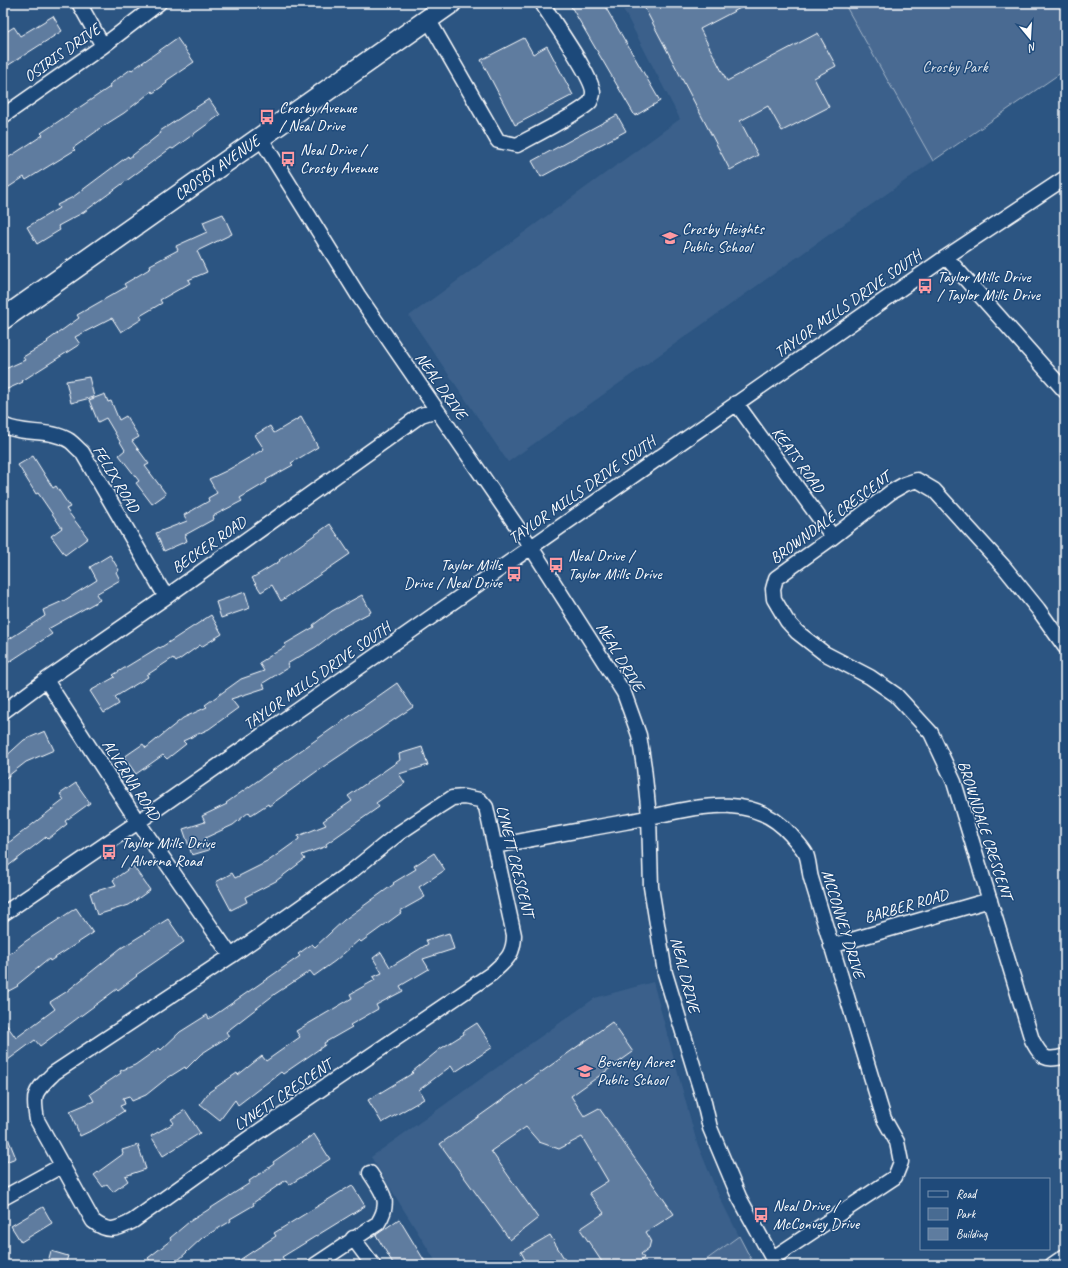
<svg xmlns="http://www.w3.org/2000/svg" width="1068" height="1268" viewBox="0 0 1068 1268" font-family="Caveat,sans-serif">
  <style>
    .built { fill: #3b618b }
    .green { fill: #486b92; stroke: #a4b5c8 }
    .building { fill: #5e7c9f; stroke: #fff }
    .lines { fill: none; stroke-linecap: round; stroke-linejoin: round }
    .street-casing { stroke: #fff; stroke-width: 17 }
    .secondary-casing { stroke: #fff; stroke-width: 23 }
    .street { stroke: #1f4a7a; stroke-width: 14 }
    .secondary { stroke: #1f4a7a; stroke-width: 20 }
    .labels { text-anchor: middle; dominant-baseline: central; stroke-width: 3; stroke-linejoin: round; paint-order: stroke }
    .street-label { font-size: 16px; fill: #fff; stroke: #1f4a7a }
    .park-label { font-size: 16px; fill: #dae1e9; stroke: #1f4a7a }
    .poi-label { font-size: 16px; fill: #fff; stroke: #1f4a7a; text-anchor: start }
  </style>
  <rect width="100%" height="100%" fill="#2c5582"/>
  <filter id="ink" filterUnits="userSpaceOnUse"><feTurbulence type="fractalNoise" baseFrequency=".025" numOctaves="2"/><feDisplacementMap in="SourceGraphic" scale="8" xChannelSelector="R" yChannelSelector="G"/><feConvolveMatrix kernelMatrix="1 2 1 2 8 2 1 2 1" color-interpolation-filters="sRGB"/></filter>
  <g filter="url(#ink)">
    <!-- built -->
    <path class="built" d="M620,3H844L933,161L508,462L409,316L680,119Z
      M653,982L697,1143L719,1196L739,1236L699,1265H438L371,1157L595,998Z"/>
    <!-- green -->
    <path class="green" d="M844,3H1065V70L933,161Z
      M739,1236L754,1265H699Z"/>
    <!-- building -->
    <path class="building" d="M569,3H603L660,101L635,116Z
      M642,3H750L700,29L727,81L818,33L836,66L814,78L829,107L782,131L768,106L740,121L758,155L730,170Z
      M53,16L62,31L7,66L3,60V34L14,27L20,36Z
      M177,38L194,62L166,81L167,83L153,93L152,91L124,113L97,130V131L73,148L75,150L26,180L24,177L3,191V161L43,135L41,133L110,87L109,85L131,69L132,70Z
      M524,38L533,54L547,46L573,95L515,125L481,60Z
      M209,99L220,115L173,149L171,148L84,212L58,226L60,230L37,244L27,227L59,208L57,205L73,197L128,156L129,158L161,133L160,131Z
      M617,115L626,131L541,177L532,161Z
      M223,214L232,234L197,251L207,272L188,280L190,283L160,300L162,303L140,316L142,319L121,332L112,318L75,337L80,344L22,381L23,382L3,391V370L25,360L23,357L48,342L47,341L79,318L77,315L126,287L124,284L151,268L150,265L178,250L176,246L207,232L203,222Z
      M89,377L94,397L71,403L66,381Z
      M105,394L108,402L111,401L119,420L126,416L139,437L132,441L149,464L145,466L166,494L152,504L136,483L139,481L119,455L125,450L106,418L98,422L89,400Z
      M301,417L318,447L291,463L293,465L266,480L267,482L240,498L242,501L213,516L214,519L185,535L187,541L164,551L156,533L187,521L184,515L209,501L208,498L217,493L209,479L226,471L264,449L255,435L270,426L274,433Z
      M33,456L53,488L56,486L70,507L66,509L88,538L65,555L51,536L62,528L38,493L36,494L18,465Z
      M330,524L350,554L281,601L272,585L261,592L252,578L280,561L279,560Z
      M110,555L119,570L116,572L120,580L96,594L100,600L48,629L52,634L3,666V643L45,616L43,610L65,600L97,580L90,567Z
      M245,592L250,608L221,618L216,602Z
      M362,595L371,612L339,629L316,647L287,664L289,667L263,683L265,688L231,699L238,708L209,729L183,741L186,744L167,759L163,755L136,774L124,757L143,744L146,748L183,718L207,707L205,705L241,679L264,671L259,663L286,646L285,644L314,627L313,625L332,611Z
      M211,615L222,634L201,647L200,645L176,662L173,658L147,675L148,677L115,697L119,704L104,713L90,691L115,677L113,675L159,647L160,648Z
      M397,683L413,707L320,769L269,806L268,804L251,815L249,812L233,825L205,838L209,850L192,855L183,829L205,822L202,816L227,804L226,803Z
      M45,731L54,750L26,762L3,780V759L24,740Z
      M422,747L428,765L399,774L405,783L376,803L379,807L326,844L327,846L302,855L305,859L276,881L245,897L247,902L231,910L216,882L232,873L235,878L267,862L299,839L298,836L326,825L323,821L352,801L348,796L400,760L399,754Z
      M76,783L90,803L65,821L67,824L48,839L46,837L3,870V847L64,800L60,794Z
      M434,853L445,870L419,887L425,897L400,911L401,913L361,942L359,940L335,961L314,976L310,971L275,994L226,1032L229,1036L201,1054L186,1069L185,1067L166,1079L146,1095L132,1101L129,1096L123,1098L125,1104L120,1106L124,1111L95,1129L80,1136L70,1111L94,1101L90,1094L121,1073L120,1071L135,1065L159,1048L161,1050L180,1032L207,1015L209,1019L300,956L298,954L312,944L315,947L344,920L394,884L393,883L416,869L414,866Z
      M133,866L150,890L129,905L97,915L90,893L116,885L113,880Z
      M76,908L93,933L50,961L49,959L17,985L18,986L3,994V959L26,941Z
      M168,919L184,942L136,975L137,976L118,990L117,989L40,1046L35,1040L8,1060L3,1053V1020L16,1038L55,1009L50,1002L66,992L121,948Z
      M449,933L454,949L423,959L429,969L400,986L403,991L376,1005L378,1009L350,1025L352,1027L324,1043L325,1045L283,1074L281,1072L238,1105L235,1100L220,1120L200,1104L209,1092L237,1073L238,1075L262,1056L266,1061L300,1037L296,1031L352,998L350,994L375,980L373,977L382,973L373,958L381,952L390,967L428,944L426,940Z
      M612,1022L633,1052L571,1096L584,1116L599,1108L674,1214L646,1232L651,1240L649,1248L641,1254L644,1258L635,1265H604L580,1229L604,1213L589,1193L608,1181L582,1137L559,1149L539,1142L526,1127L491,1151L538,1218L510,1240L440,1144Z
      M477,1023L493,1047L455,1072L451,1066L419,1090L424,1099L382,1123L368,1100L413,1073L412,1072L440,1049L464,1034L463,1032Z
      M185,1110L200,1133L163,1156L151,1136L174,1123L171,1119Z
      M3,1126L16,1158L3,1163Z
      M314,1134L330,1159L289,1185L286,1180L253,1203L254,1205L230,1219L231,1221L202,1238L173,1265H153L148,1258L171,1240L170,1238L189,1222L250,1183L249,1181L274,1164L273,1162Z
      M138,1145L146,1169L125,1176L128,1181L113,1192L107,1184L103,1187L94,1175L123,1154L122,1150Z
      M352,1185L365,1206L282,1257L285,1261L279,1265H232L276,1236L274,1233Z
      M43,1207L52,1223L21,1242L11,1226Z
      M399,1219L427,1265H394L376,1235Z
      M550,1235L568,1265H528L521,1252Z
      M51,1251L68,1256L65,1265H47Z"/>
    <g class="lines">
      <defs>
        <path id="street" d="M79,3L103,46
          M428,19L498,141L517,145C530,138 582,112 590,102C591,100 593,95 593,93C594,78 551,19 542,3
          M3,116L103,46L159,3
          M260,137L358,295L531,547L624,693L639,735L644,767L649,816L651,887L665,973L703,1098L710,1128L739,1197L776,1265
          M946,257L1065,391
          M736,403L833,537
          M3,425C24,436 50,428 70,441C74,444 78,449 82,452L166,597
          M1065,647L1038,609L1004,567L934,490L917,480L905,484L891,492L833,537L776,578L773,589L774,599L787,621L797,632L824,653L870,677L896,695L931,733L954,782L1032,1040C1042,1058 1045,1062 1065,1056
          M46,680L138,822L231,956
          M3,712L46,680L166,597L421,415L437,410
          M464,797L480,800L486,807L514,935C514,956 505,961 491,974L252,1136L133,1221C116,1230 108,1233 93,1221L37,1120C32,1092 35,1092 54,1073L231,956L352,871L399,833L438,807L452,798Z
          M496,846C539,837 582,830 625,822C680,813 747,784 791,835C796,841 802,847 806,854C809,861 809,871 811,878L884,1119L897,1142L901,1162L895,1177L773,1258
          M3,914L138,822L946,257L1065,178
          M831,946L990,900
          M3,1198L63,1165
          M353,1238L373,1265
          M315,1265L378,1223C392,1201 382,1192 370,1173
          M1052,1265L1065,1256"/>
        <g id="secondary">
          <path id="s1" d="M3,319L451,3"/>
        </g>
      </defs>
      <!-- street casing -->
      <use href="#street" class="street-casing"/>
      <!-- secondary casing -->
      <use href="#secondary" class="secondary-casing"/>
      <!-- street -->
      <use href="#street" class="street"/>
      <!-- secondary -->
      <use href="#secondary" class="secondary"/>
    </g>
  </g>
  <!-- icons -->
  <defs>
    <symbol id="bus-bare" viewBox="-9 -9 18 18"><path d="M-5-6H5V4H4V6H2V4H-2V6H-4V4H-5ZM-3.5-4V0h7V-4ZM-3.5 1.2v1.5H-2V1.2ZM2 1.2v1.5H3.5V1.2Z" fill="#ff9aa2" stroke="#1f4a7a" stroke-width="2.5" paint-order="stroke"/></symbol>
    <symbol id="school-bare" viewBox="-9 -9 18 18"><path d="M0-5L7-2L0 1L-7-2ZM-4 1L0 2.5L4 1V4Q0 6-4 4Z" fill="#ff9aa2" stroke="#1f4a7a" stroke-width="2.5" paint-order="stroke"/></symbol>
  </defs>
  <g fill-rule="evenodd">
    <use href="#bus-bare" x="256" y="106" width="22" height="22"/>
    <use href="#bus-bare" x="277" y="148" width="22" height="22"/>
    <use href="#school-bare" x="659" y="227" width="22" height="22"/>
    <use href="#bus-bare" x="914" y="275" width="22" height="22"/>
    <use href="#bus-bare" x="545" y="554" width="22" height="22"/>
    <use href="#bus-bare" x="503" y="563" width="22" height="22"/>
    <use href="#bus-bare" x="98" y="841" width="22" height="22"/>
    <use href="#school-bare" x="574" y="1060" width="22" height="22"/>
    <use href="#bus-bare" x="750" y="1204" width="22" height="22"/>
  </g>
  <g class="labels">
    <!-- street labels -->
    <g class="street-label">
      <text transform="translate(62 53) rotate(-35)">OSIRIS DRIVE</text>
      <text stroke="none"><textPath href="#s1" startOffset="262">CROSBY AVENUE</textPath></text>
      <text transform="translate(848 304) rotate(-35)">TAYLOR MILLS DRIVE SOUTH</text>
      <text transform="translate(441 386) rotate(55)">NEAL DRIVE</text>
      <text transform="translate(798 460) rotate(54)">KEATS ROAD</text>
      <text transform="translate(116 479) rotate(59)">FELIX ROAD</text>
      <text transform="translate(582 490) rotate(-35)">TAYLOR MILLS DRIVE SOUTH</text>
      <text transform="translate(830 518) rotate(-36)">BROWNDALE CRESCENT</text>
      <text transform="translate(209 545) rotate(-35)">BECKER ROAD</text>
      <text transform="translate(620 657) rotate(59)">NEAL DRIVE</text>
      <text transform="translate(317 676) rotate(-35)">TAYLOR MILLS DRIVE SOUTH</text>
      <text transform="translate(131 780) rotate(57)">ALVERNA ROAD</text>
      <text transform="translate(985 830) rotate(72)">BROWNDALE CRESCENT</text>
      <text transform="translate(515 861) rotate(76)">LYNETT CRESCENT</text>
      <text transform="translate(906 906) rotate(-16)">BARBER ROAD</text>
      <text transform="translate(843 924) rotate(73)">MCCONVEY DRIVE</text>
      <text transform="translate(685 975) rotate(76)">NEAL DRIVE</text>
      <text transform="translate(283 1095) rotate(-34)">LYNETT CRESCENT</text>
    </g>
    <!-- park labels -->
    <g class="park-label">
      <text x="955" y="67">Crosby Park</text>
    </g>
    <!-- poi labels -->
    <g class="poi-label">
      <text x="279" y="108">Crosby Avenue<tspan x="279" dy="18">/ Neal Drive</tspan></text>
      <text x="300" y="150">Neal Drive /<tspan x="300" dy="18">Crosby Avenue</tspan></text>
      <text x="682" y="229">Crosby Heights<tspan x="682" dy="18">Public School</tspan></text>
      <text x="937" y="277">Taylor Mills Drive<tspan x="937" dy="18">/ Taylor Mills Drive</tspan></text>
      <text x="568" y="556">Neal Drive /<tspan x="568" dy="18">Taylor Mills Drive</tspan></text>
      <text x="502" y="565" text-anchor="end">Taylor Mills<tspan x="502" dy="18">Drive / Neal Drive</tspan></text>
      <text x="121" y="843">Taylor Mills Drive<tspan x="121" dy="18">/ Alverna Road</tspan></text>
      <text x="597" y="1062">Beverley Acres<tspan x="597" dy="18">Public School</tspan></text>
      <text x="773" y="1206">Neal Drive /<tspan x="773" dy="18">McConvey Drive</tspan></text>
    </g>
  </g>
  <!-- margin -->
  <rect width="1068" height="1268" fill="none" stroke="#1f4a7a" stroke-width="16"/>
  <rect x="8" y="8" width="1052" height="1252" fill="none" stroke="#fff" stroke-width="1.5" filter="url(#ink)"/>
  <!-- legend -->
  <rect x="920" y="1178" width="130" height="72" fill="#1f4a7a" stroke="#7992af"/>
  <rect x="928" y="1191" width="20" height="6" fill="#1f4a7a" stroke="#7992af"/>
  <text x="956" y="1198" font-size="12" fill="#ffffff">Road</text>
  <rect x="928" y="1208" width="20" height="12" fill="#486b92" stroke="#7992af"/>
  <text x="956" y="1218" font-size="12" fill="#ffffff">Park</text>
  <rect x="928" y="1228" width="20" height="12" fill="#5e7c9f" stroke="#7992af"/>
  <text x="956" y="1238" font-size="12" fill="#ffffff">Building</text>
  <!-- north arrow -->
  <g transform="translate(1030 38) rotate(162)" stroke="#1f4a7a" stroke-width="3" paint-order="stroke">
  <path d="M0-3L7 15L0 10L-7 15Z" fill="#ffffff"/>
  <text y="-6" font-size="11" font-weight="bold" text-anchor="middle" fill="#ffffff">N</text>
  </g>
</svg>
